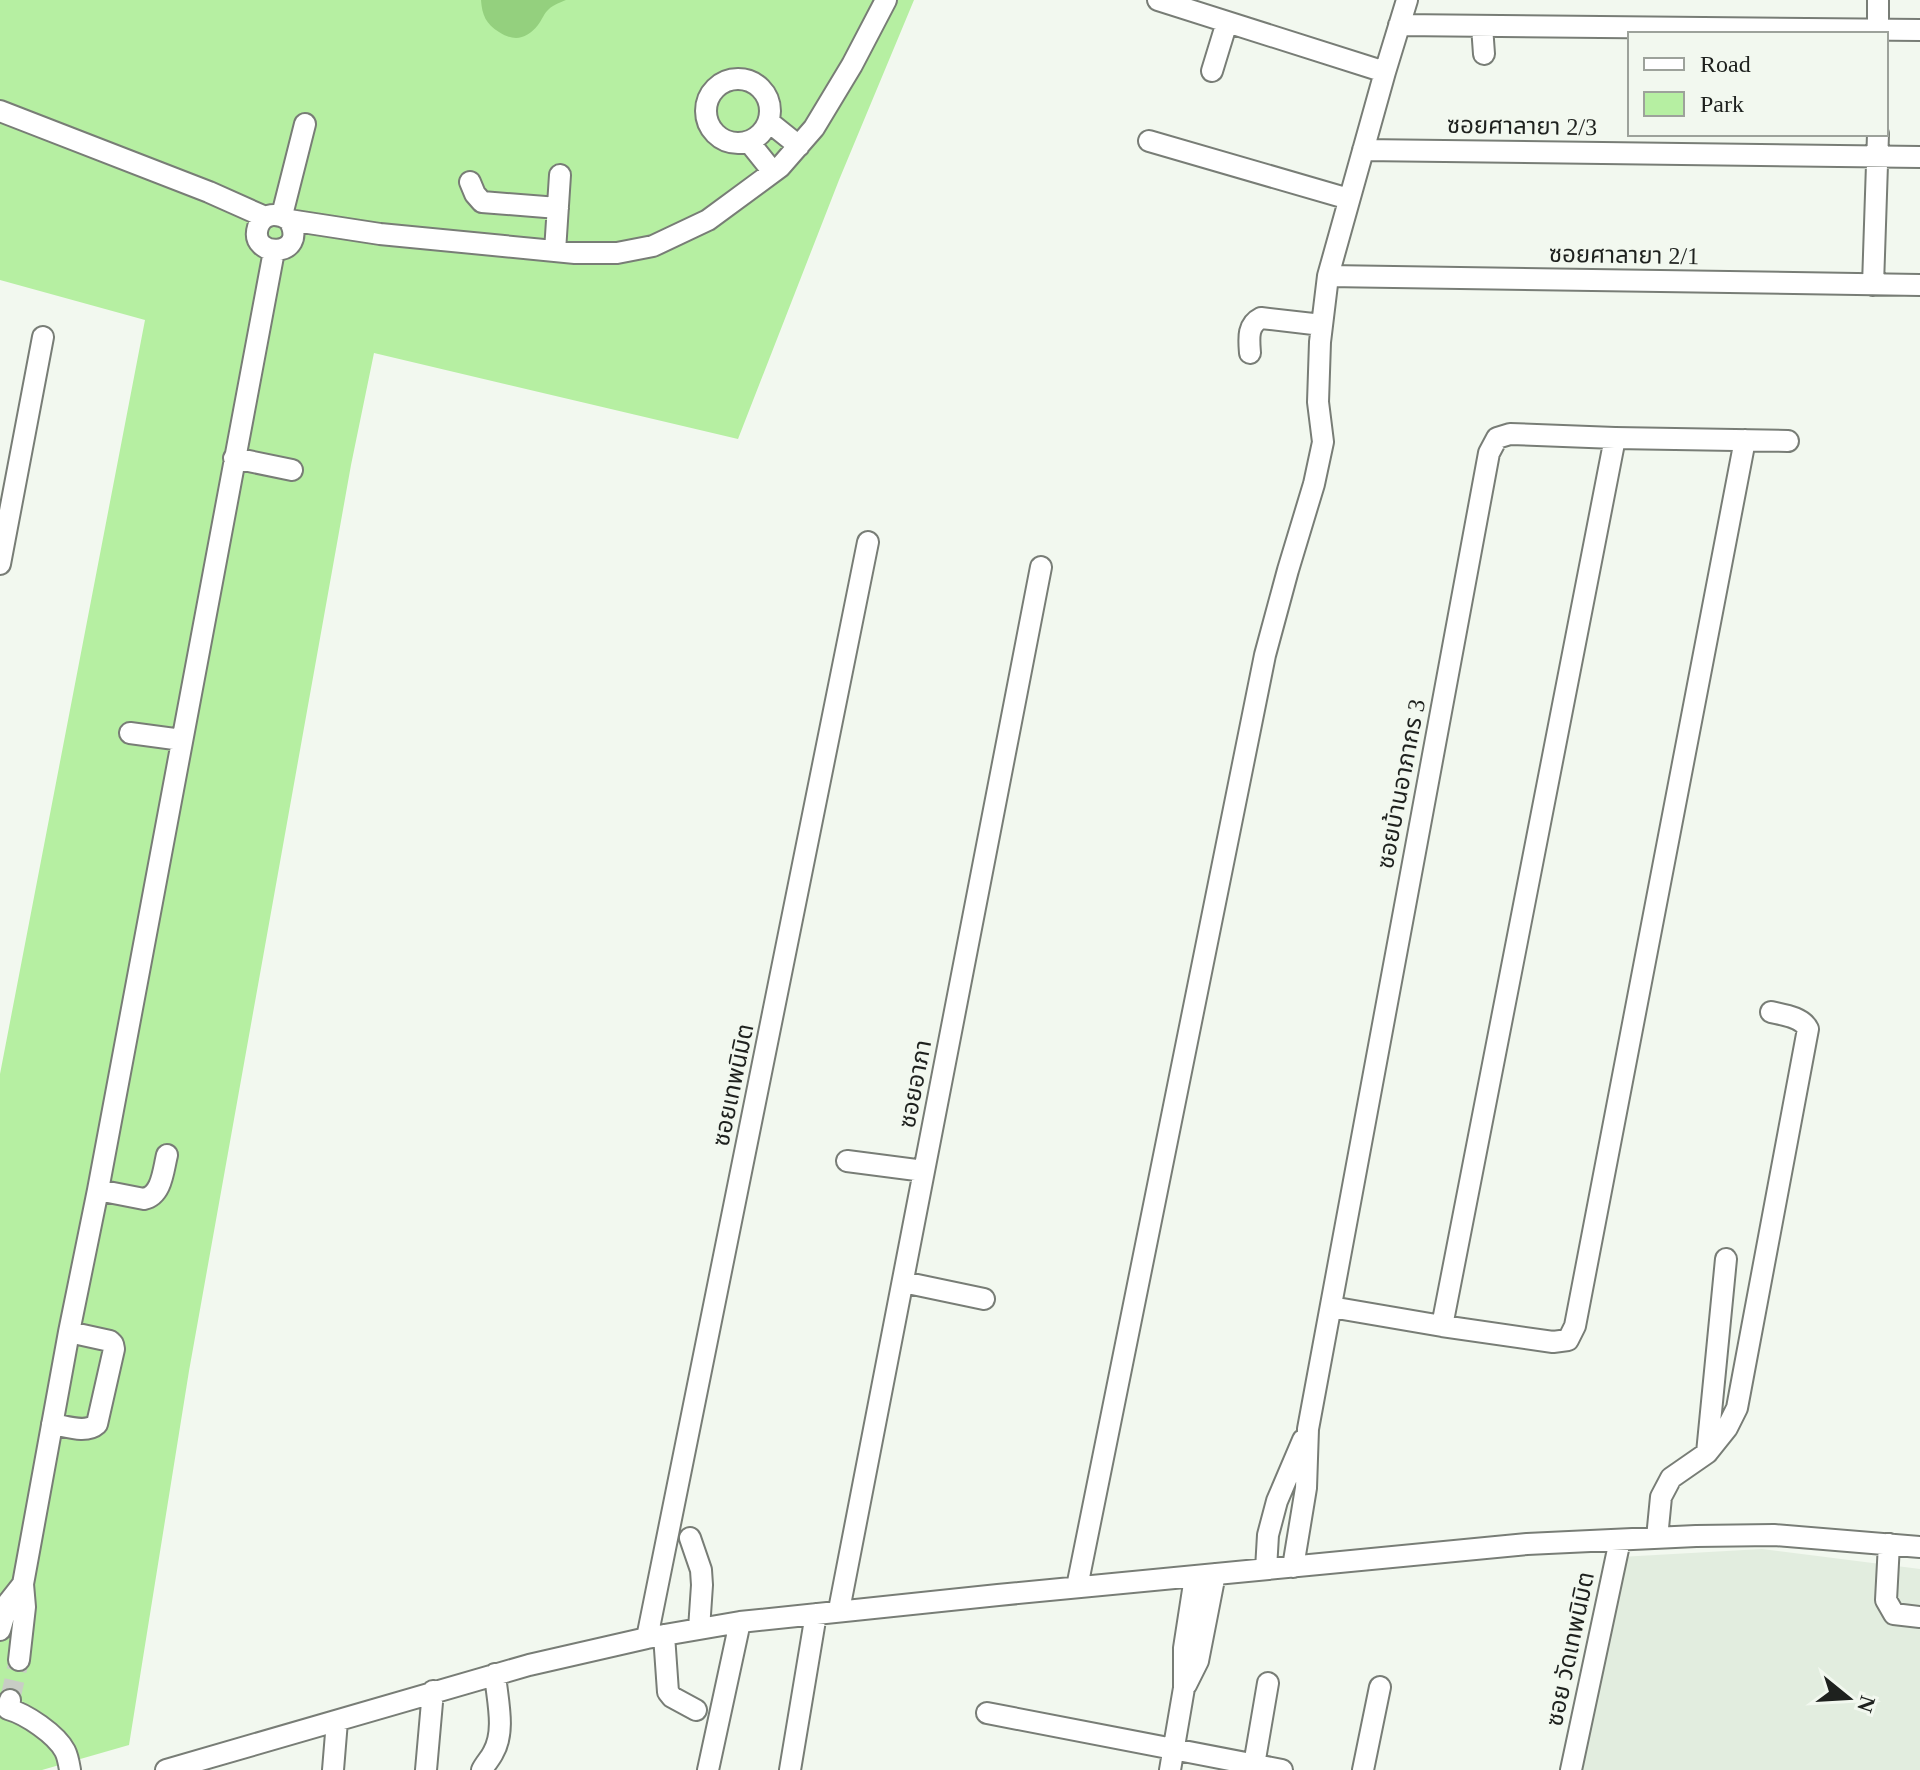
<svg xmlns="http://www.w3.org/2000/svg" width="1920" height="1770" viewBox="0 0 1920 1770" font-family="'Times New Roman','Noto Sans Thai',serif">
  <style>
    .built { fill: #e2eddf }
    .green { fill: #b6efa2 }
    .water { fill: #94d07e }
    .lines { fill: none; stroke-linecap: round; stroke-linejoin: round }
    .minor-tunnel { stroke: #c8cdc5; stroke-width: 20; stroke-dasharray: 20 10; stroke-linecap: butt }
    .minor-casing { stroke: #787d76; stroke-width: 24 }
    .minor { stroke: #fff; stroke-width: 20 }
    .labels { text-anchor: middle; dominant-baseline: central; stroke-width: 6; stroke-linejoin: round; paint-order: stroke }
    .street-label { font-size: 24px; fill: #1e211e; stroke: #f2f8ef }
  </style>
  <rect width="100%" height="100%" fill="#f2f8ef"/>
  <!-- built -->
  <path class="built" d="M1762,1549L1920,1569V1770H1583L1620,1557Z"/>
  <!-- green -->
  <path class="green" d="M0,0H914L839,180L738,439L374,353L351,465L189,1371L129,1745L42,1770H0V1074L145,320L0,280Z"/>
  <!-- water -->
  <path class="water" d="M481,0H566C561,2 553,5 549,9C544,13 542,20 538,25C527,39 514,42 499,32C486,24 482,15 481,0Z"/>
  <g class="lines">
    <!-- minor-tunnel -->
    <path class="minor-tunnel" d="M10,1700L19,1660"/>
    <defs>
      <path id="minor" d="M1158,0L1385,72
        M1878,0V34
        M1399,25L1920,30
        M1482,26L1484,54
        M1212,71L1227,22
        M706 111a32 32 0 1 1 64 0a32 32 0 1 1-64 0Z
        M0,111L209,192L265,217
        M769,122L799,146
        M1149,141L1349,199
        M749,142L773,172
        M1363,150L1920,157
        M470,182L475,194L482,202L558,208
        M282,215L305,124
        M289,220C310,258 248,259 258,227C263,212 278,213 289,220L380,234L575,253H617L653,246L708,220L780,167L814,128L852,65L886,0
        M555,251L560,175
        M1328,276L1920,285
        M1873,285L1878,134
        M1250,353C1249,339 1247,325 1261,318L1322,325
        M234,458L292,470
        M0,564L43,337
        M130,733L182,740
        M847,1161L924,1171
        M98,1190L144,1199C162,1195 163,1171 167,1155
        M903,1282L984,1299
        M1331,1307L1442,1326L1553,1342L1568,1340L1575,1326L1745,440
        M1442,1326L1615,438
        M52,1424C66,1426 86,1434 97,1424L114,1349L113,1344L110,1341L69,1332
        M1707,1453L1726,1259
        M690,1538L701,1570L702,1585L699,1629
        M1657,1538L1661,1497L1671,1478L1707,1453L1727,1428L1737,1408L1808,1029C1802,1017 1784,1015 1771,1012
        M1889,1544L1886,1600L1894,1614L1920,1617
        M1293,1567L1306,1488L1308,1429L1489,453L1497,438L1510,434L1615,438L1788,441
        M1266,1569L1268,1535L1277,1501L1303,1440
        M1077,1587L1265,655L1288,570L1314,484L1323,442L1318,402L1320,342L1328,276L1385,72L1407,0
        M839,1610L1041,567
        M0,1630L8,1603L23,1584
        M664,1635L668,1692L672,1697L696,1710
        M647,1638L868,542
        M19,1660L25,1607L23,1584L69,1332L98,1190L274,251
        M1186,1685L1198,1661L1215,1574
        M10,1700L8,1709C26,1714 56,1734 65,1751C68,1757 69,1764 70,1770
        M987,1713L1282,1770
        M1254,1765L1268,1683
        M166,1770L529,1665L647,1638L740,1622L998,1595L1527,1544L1696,1536L1774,1535L1920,1547
        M333,1770L337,1721
        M426,1770L433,1691
        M482,1770C485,1764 490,1759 493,1753C506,1731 497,1699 495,1674
        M708,1770L740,1622
        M790,1770L816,1614
        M1170,1770L1184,1688V1648L1195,1577
        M1363,1770L1380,1687
        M1571,1770L1620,1540"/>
    </defs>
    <!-- minor casing -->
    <use href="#minor" class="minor-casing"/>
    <!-- minor -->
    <use href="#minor" class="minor"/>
  </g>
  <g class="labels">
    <!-- street labels -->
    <g class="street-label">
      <text transform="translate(1522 126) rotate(1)">ซอยศาลายา 2/3</text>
      <text transform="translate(1624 255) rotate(1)">ซอยศาลายา 2/1</text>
      <text transform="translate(1401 784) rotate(-79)">ซอยบ้านอาภากร 3</text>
      <text transform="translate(915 1084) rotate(-79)">ซอยอาภา</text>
      <text transform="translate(733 1085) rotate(-78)">ซอยเทพนิมิต</text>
      <text transform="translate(1570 1649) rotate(-78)">ซอย วัดเทพนิมิต</text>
    </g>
  </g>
  <!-- legend -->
  <rect x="1628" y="32" width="260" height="104" fill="#f2f8ef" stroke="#9da29b" stroke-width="2"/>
  <rect x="1644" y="58" width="40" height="12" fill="#ffffff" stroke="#9da29b" stroke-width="2"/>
  <text x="1700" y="72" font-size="24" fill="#1e211e">Road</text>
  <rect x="1644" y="92" width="40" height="24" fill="#b6efa2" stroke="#9da29b" stroke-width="2"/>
  <text x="1700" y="112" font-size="24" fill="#1e211e">Park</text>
  <!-- north arrow -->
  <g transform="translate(1848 1698) rotate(108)" stroke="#f2f8ef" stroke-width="6" paint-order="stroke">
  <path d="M0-6L14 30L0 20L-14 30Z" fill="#1e211e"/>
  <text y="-12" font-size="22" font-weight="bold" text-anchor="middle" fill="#1e211e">N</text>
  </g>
</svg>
